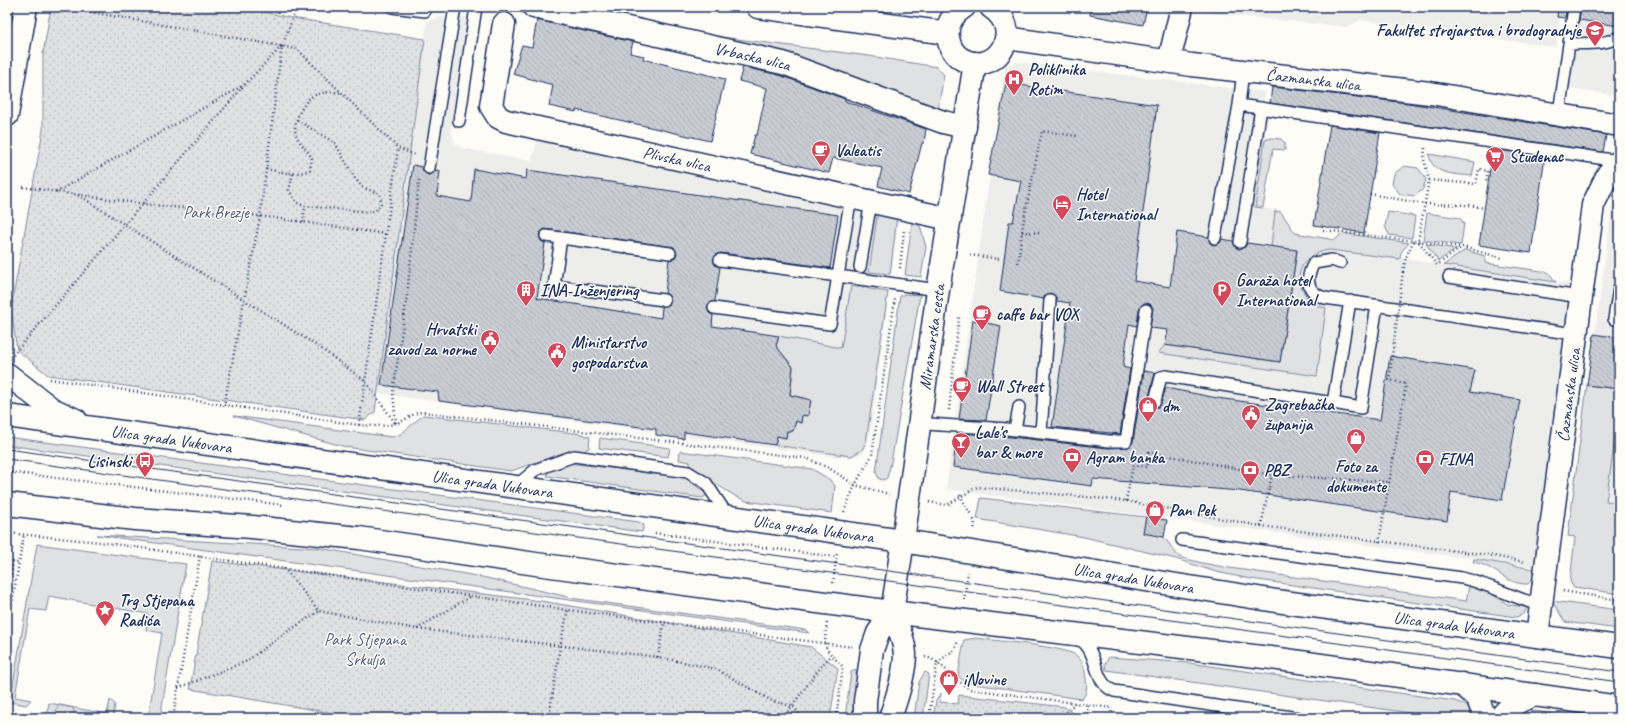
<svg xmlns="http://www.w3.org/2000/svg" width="1626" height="725" viewBox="0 0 1626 725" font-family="Caveat,sans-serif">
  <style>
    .built { fill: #edeeec }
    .grass { fill: #e0e1e3; stroke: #7e88a0 }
    .forest { fill: url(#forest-crowns); stroke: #7e88a0 }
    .park { fill: url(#park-dots); stroke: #7e88a0 }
    .building { fill: url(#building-back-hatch); stroke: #1b2f5e; fill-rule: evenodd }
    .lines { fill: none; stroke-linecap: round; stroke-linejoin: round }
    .service-casing { stroke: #1b2f5e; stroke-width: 14 }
    .minor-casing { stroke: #1b2f5e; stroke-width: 25 }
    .tertiary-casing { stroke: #1b2f5e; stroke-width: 25 }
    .secondary-casing { stroke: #1b2f5e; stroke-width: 25 }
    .path { stroke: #1b2f5e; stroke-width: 2.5; stroke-dasharray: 1 3; stroke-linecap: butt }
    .service { stroke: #fdfcf7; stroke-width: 11 }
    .minor { stroke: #fdfcf7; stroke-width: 22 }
    .tertiary { stroke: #fdfcf7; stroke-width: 22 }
    .secondary { stroke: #fdfcf7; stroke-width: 22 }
    .tram { stroke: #1b2f5e; stroke-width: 1 }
    .path-bridge { stroke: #1b2f5e; stroke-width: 2.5; stroke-dasharray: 1 3; stroke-linecap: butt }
    .labels { text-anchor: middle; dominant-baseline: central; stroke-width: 3; stroke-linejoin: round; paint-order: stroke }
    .poi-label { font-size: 17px; font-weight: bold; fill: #1b2f5e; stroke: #fdfcf7; text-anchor: start }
    .street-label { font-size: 17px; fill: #1b2f5e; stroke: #fdfcf7 }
    .park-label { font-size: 17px; fill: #4c5c7f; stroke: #fdfcf7 }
  </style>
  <defs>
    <pattern id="forest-crowns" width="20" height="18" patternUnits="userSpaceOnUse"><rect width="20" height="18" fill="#e0e1e3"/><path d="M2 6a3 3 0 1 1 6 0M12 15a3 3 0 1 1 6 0" fill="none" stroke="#c0c1c5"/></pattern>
    <pattern id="park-dots" width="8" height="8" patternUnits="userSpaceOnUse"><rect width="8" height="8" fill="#e0e1e3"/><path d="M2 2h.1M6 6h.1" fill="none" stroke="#c0c1c5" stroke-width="1.8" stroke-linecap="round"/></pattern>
    <pattern id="building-back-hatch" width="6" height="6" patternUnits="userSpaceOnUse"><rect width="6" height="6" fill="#c9ccd3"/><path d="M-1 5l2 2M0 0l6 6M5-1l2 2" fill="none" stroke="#acb0b8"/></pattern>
  </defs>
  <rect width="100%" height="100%" fill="#fdfcf7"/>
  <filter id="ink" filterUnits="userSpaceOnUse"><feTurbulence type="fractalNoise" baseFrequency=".025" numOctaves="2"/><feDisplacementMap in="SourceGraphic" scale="8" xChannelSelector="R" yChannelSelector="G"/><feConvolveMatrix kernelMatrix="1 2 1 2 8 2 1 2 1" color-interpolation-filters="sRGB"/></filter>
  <g filter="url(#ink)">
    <!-- built -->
    <path class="built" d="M1204,7H1558L1560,16L1556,47L1361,20L1346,27L1217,14L1202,12Z
      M1577,7H1619V96L1565,88Z
      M443,17H467L451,128L454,142L462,148L531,161L539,136L899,217L870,434L867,446L863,453L849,458L822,455L376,393L406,162H408L427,21Z
      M1017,62L1265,92L1263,112L1269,113L1256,207L1274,210L1294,235L1322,247L1571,284L1535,567L946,489L1005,66Z
      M1613,199H1619V594L1574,587L1571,585L1570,582L1575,537L1568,536Z"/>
    <!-- grass -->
    <path class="grass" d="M698,34L869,56L937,67L944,75L938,109Z
      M1271,138L1281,139L1285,143V150L1273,149L1263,208L1255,207L1265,140Z
      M1429,154L1475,162L1472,176C1455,174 1431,175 1429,154Z
      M1404,166L1418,168L1426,179L1423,189L1415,196L1400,194L1392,184L1394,174Z
      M1275,211L1281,212L1295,233L1335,240L1342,233L1409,243L1401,252L1400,259L1330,250C1309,252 1290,270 1304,292C1306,296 1310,302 1314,304C1317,306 1322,307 1326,308L1317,376L1158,353L1165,345L1280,362L1297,251L1271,247Z
      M1388,212L1415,216L1412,238L1389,235L1385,226Z
      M1427,213L1460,218L1464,224L1461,245L1423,240Z
      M879,214L897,216L890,274L869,272L877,217Z
      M912,222L920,226L926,247L921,277L905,275Z
      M1426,244L1457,249L1438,261Z
      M1465,250L1485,256V263L1548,272L1556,282L1444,265Z
      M851,286L888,292L866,442L862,450L851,456L775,445L777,436L786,438L787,431H793L796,421L801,423L802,415L808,416L811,400L790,395L793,367L776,346L779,336L841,348Z
      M905,294L920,295L891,463L887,478L883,480L879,479L876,472L898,311L900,296Z
      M1587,385L1619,389V411L1606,501L1619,503V594L1574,587L1570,582L1575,537L1568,536Z
      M423,415L582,434L590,437L589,448L584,451H569L511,471L346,447L234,416L392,437L401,434Z
      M7,437L639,522L644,525L642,532L7,445Z
      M600,438L670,448L668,457L599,448Z
      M680,451L812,469L829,479L835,486L832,513L746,501L735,496L689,467L690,462L679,460Z
      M569,463L684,477L707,494L706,496L702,498L547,476L548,472Z
      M981,498L1146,517L1143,533L1164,537L1179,557L1202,563L1229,568L1466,601L1469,586L1477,587L1490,593L1509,605L1527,607C1525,614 1522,615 1516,617L1251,579L1216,572L1176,559L1084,537L977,519Z
      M97,535L319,548L482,577L577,599L806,630L809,633Z
      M37,544L186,564L160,718H133L131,716L133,714L148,718L162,633L146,630L148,614L49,596L46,611L30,609L15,697L31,700L26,705L10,702Z
      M1474,559L1534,569V577L1528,584C1506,585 1496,566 1473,562Z
      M1552,601L1619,610V629L1565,622Z
      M976,638C995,641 1065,646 1077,656C1084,662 1085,670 1086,679C1087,685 1087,695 1082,699L966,683L958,676L964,640Z
      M1109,657L1189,663L1455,701L1470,707L1474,715L1471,718H1446L1106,670L1105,664Z
      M856,670L857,685L852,718H845L851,672Z
      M925,672L929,674L923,718H914L919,682Z
      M110,700L115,704L113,718H46L49,703L107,714Z
      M1536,711L1572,718H1515L1520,714Z"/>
    <!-- forest -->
    <path class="forest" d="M59,705L73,708L76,718H58L56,711Z"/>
    <!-- park -->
    <path class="park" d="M51,7H240L292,18L425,39L375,412L365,420L48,375L17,350L11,308L43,130V54Z
      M212,561L541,601L811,647L838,668L830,718H362L190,689Z
      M941,693L940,702L958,704L959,695L1065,707L1072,713L1103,718H933L936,701Z"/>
    <!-- building -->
    <path class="building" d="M1091,7H1147L1143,25L1090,15Z
      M1558,7H1567L1565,18L1557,17Z
      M1581,7H1619V26L1579,20Z
      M537,20L633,42L630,53L644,56L643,59L725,79L710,141L576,110V112L549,106L553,85L513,74L522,45L532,47Z
      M743,67L779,75L845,99V101L926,129L924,143H922L909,194L878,186L882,168L833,158L829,173L750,154L755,135H757L767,88L739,81Z
      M1006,83L1157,105L1134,281L1170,287L1177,232L1208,237L1210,243L1214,245L1220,243L1222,239L1233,241L1235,247L1239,249L1245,247L1247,243L1297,250L1280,362L1165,345L1168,330L1150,328L1153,308L1150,304L1144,303L1139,309L1137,326L1129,324L1123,367L1130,369L1120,434L1052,427L1070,303L1057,301L1056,297L1051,293L1047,294L1043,299L1000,291L1009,222H1013L1021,181L988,175Z
      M1272,87L1408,103L1606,135L1603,152L1270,103Z
      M1330,125L1380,133L1364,233L1314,225Z
      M1493,149L1545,157L1531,253L1479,245Z
      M413,165L422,167L423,171L428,175L432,174L436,170L440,171L437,196L471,202L474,169L526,179L527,170L838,215L830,268L721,253L717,254L713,259L715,265L720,267L715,301L709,303L707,307L709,313L713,315L712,326L779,336L776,346L793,367L790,395L811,400L808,416L802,415L801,423L796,421L793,431H787L786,438L777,436L775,445L684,432V439L656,435V429L439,401L438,392L381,385ZM544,229L674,247L677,254L673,259L669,260L665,293L670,297V304L662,307L661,318L537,298L545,243L541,241L539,235Z
      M973,320L1001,326L986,420L959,419Z
      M1594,334L1619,338V389L1587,385Z
      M1390,356L1475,370L1470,392L1520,400L1502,500L1451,492L1447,521L1240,491L1093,479L1092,486L953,467L957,433L1002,436L1108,448L1129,447L1133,442L1144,371L1155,373L1148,400L1150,406L1154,408L1160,406L1166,388L1217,398L1380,420Z
      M1146,517L1167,520L1164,537L1143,533Z"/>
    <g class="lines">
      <defs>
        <path id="service" d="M392,7L425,11
          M1569,44L1574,7
          M1243,71L1239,105L1619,161
          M1559,113L1569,44C1585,43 1605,45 1619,37
          M459,121L476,7
          M429,168L455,7
          M851,196L838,276L938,290
          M546,236L561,238
          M1215,238L1239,105
          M1240,242L1261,108
          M1340,263L1332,260L1314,263C1305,279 1306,292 1325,298L1575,334
          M860,267L871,201
          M1449,277L1580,297
          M664,300L554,286L561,238L670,253
          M1050,300L1041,433L1109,441H1126L1146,310
          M1350,301L1333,403L1361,408L1377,305
          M714,308L830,324L838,276L720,260
          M1614,319L1619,288
          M1155,401L1161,377L1166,376L1333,403
          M920,423C952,427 983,426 1015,430L1019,407
          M1015,430L1041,433
          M516,486L535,470L574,456L688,472L706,483L728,516
          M1182,540L1462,578C1489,584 1513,598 1540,605
          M1077,638C1100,649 1091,682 1114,691L1299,718"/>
        <g id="minor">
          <path id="s1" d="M534,7L783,63L943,122L965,127"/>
          <path d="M758,7L947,33"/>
          <path d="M964,7C953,14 946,24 948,37C949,45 953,53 960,58C994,80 1027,31 991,7"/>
          <path id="s2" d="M504,24L491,106L498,117L506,121L950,219"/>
          <path id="s3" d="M1007,38L1192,65L1430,93L1619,125"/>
          <path d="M1169,61L1182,7"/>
          <path id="s4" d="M903,541L938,290L975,63"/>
          <path id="s5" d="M1537,636L1593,205L1608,174L1619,162"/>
          <path d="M1462,684L1478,699L1485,718"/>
          <path d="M1500,718C1509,705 1521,699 1536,695"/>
        </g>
        <path id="tertiary" d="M865,718V701L872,650L878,633L892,612L903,541
          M890,718C896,701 905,672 905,654C904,639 898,625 892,612"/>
        <g id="secondary">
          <path d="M7,115L26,7"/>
          <path d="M7,374L52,409L76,420"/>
          <path id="s6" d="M7,416L903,541L1276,601L1619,647"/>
          <path d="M7,504L135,519L252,527L359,538L536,564L892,612L1279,659L1619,707"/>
        </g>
      </defs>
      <!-- service casing -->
      <use href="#service" class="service-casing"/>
      <!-- minor casing -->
      <use href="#minor" class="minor-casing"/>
      <!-- tertiary casing -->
      <use href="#tertiary" class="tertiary-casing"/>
      <!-- secondary casing -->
      <use href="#secondary" class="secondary-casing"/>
      <!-- path -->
      <path class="path" d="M63,7L297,49L398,148L415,155
        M287,7L296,10
        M1425,148L1424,159L1429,180L1418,241L1437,265L1462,247
        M266,169C281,172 295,176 310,170L312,158C307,149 295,140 295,129C295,119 303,104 310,98C317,92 333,91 341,93
        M293,174L289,190L297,203L305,206L371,212L376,210L381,204L380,194L362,187L354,177L335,143L297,120
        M1429,180L1476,184L1479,169L1488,171L1486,181
        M23,187L144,204L260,216L387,234
        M56,192L244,85
        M1370,194L1424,204L1470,205L1484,208
        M78,195L319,347L365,381L396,424
        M303,222L305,206
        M1323,230L1463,247L1502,258
        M1022,232L1041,233
        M970,255L999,259
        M1018,263L1023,224L1042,131L1077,136
        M900,268L904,230
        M1403,272L1406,257L1414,240
        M13,355L246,83L282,46
        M50,379L359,425C372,426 385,427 397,423C407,420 412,413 422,412L806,458L829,468L855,485L889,494
        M224,406L260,216L282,46L297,7
        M949,410L959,317
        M396,423L393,393L407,296L419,180
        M359,425L398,148
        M7,472L284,505
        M960,495L975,522L974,531
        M1126,501L1133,466L1147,467L1149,452L1272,475L1390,482
        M929,502L947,505L977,487L1076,496L1126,501L1261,526L1488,555L1525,562
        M844,512L855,485L872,455L895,299
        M1261,526L1272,475
        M7,533L100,542L568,610L853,647
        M655,533L836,557
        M1379,542L1406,384
        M284,568L319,611L417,629L658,657L716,669L772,701L793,706L802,718
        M833,583L837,552
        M1563,591L1619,600
        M7,594L13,562L18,563
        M964,600L968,572
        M827,623C823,650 825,648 843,667L836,718
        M417,629L471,596
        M7,632L24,534
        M658,657L664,623
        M925,657C939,659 955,681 970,689L1112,708
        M178,688L247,661L278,638L319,611
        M1111,716L1112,708
        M170,718L174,712L200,556
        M549,718L560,646L568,610
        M783,718L822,665L831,656
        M929,718L937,663L955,649L958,641
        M1061,718L1075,703
        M1086,718L1088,705"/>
      <!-- service -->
      <use href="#service" class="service"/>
      <!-- minor -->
      <use href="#minor" class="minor"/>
      <!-- tertiary -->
      <use href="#tertiary" class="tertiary"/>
      <!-- secondary -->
      <use href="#secondary" class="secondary"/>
      <!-- tram -->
      <path class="tram" d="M7,449L1619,672
        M7,459L1619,682"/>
      <!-- path-bridge -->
      <path class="path-bridge" d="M1403,272L1389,380L1406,384"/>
    </g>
  </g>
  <!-- icons -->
  <defs>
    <symbol id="university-pin" viewBox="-11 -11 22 30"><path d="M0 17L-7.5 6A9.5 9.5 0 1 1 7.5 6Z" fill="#d1495b" stroke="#fdfcf7"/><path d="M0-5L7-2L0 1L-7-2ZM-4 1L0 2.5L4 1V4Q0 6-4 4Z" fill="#fff"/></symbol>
    <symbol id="hospital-pin" viewBox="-11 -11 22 30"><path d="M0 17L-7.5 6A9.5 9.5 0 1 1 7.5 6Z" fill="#d1495b" stroke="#fdfcf7"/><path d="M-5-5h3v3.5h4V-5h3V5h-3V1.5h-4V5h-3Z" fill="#fff"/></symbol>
    <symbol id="cafe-pin" viewBox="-11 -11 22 30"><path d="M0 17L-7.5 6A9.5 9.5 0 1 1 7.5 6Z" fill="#d1495b" stroke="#fdfcf7"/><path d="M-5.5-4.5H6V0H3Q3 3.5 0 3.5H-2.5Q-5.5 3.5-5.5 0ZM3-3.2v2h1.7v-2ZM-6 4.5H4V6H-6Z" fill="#fff"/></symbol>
    <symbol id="supermarket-pin" viewBox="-11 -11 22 30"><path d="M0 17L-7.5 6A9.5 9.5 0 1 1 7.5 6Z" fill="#d1495b" stroke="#fdfcf7"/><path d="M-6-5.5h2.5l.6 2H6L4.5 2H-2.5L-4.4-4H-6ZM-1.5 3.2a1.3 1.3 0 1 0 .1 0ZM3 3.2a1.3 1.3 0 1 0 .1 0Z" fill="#fff"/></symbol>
    <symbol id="hotel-pin" viewBox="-11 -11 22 30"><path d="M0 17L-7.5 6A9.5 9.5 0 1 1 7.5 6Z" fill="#d1495b" stroke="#fdfcf7"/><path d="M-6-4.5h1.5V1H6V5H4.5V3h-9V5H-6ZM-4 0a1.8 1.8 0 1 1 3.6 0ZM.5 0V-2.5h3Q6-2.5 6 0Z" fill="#fff"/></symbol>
    <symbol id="building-pin" viewBox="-11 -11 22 30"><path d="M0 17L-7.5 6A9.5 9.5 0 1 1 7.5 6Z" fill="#d1495b" stroke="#fdfcf7"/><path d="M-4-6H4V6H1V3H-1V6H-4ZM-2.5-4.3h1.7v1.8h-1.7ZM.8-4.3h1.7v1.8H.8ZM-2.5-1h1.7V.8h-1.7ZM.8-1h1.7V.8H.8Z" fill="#fff"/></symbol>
    <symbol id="parking-pin" viewBox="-11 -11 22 30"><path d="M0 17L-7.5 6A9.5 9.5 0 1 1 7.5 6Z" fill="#d1495b" stroke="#fdfcf7"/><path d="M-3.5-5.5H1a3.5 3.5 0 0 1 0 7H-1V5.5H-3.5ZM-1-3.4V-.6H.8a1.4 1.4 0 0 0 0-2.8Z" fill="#fff"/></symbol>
    <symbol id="civic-pin" viewBox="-11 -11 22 30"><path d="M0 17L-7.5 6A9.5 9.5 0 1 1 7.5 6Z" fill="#d1495b" stroke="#fdfcf7"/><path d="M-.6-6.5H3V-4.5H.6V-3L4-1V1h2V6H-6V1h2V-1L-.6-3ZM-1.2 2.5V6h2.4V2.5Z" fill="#fff"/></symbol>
    <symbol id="shop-pin" viewBox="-11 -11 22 30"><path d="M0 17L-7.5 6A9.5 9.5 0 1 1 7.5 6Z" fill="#d1495b" stroke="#fdfcf7"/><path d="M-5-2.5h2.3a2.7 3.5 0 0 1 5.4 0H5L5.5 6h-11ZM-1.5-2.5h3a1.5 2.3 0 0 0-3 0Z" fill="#fff"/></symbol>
    <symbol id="bar-pin" viewBox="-11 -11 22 30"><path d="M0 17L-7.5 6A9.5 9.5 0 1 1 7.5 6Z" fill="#d1495b" stroke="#fdfcf7"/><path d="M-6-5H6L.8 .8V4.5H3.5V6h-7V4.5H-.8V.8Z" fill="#fff"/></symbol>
    <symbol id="bank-pin" viewBox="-11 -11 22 30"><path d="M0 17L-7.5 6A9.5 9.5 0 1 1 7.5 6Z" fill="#d1495b" stroke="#fdfcf7"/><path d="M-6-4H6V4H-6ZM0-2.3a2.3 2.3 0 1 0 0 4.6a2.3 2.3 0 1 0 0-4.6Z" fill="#fff"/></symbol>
    <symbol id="bus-pin" viewBox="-11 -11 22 30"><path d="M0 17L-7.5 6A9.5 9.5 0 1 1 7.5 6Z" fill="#d1495b" stroke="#fdfcf7"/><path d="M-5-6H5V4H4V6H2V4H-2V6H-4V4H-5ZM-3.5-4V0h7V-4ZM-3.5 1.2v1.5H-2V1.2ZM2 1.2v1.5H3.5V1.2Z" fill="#fff"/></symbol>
    <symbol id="sight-pin" viewBox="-11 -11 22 30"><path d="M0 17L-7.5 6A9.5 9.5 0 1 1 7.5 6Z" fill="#d1495b" stroke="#fdfcf7"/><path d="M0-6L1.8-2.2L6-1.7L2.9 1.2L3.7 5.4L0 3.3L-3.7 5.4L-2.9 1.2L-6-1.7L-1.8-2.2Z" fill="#fff"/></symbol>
  </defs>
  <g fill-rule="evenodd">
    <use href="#university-pin" x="1584" y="19" width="22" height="30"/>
    <use href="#hospital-pin" x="1003" y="68" width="22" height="30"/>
    <use href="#cafe-pin" x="810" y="139" width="22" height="30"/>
    <use href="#supermarket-pin" x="1484" y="145" width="22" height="30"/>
    <use href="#hotel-pin" x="1051" y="193" width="22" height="30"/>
    <use href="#building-pin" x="515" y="279" width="22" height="30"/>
    <use href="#parking-pin" x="1211" y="279" width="22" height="30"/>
    <use href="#cafe-pin" x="971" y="303" width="22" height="30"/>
    <use href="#civic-pin" x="479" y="328" width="22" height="30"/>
    <use href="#civic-pin" x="546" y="341" width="22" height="30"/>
    <use href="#cafe-pin" x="951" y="375" width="22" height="30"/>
    <use href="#shop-pin" x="1137" y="395" width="22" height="30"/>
    <use href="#civic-pin" x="1240" y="403" width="22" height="30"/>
    <use href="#shop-pin" x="1345" y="427" width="22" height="30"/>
    <use href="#bar-pin" x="950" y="431" width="22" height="30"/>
    <use href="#bank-pin" x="1061" y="446" width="22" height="30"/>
    <use href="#bank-pin" x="1414" y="448" width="22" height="30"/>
    <use href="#bus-pin" x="134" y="450" width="22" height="30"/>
    <use href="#bank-pin" x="1239" y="459" width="22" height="30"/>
    <use href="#shop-pin" x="1144" y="499" width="22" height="30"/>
    <use href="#sight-pin" x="94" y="599" width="22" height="30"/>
    <use href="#shop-pin" x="938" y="668" width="22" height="30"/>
  </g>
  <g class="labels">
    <!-- poi labels -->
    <g class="poi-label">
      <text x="1581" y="30" text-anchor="end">Fakultet strojarstva i brodogradnje</text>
      <text x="1028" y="69">Poliklinika<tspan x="1028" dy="20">Rotim</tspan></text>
      <text x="835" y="150">Valeatis</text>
      <text x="1509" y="156">Studenac</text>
      <text x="1076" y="194">Hotel<tspan x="1076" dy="20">International</tspan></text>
      <text x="1236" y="280">Garaža hotel<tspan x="1236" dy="20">International</tspan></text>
      <text x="540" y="290">INA-Inženjering</text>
      <text x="996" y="314">caffe bar VOX</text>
      <text x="476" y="329" text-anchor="end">Hrvatski<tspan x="476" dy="20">zavod za norme</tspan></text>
      <text x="571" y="342">Ministarstvo<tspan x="571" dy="20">gospodarstva</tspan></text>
      <text x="976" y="386">Wall Street</text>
      <text x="1265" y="404">Zagrebačka<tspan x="1265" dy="20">županija</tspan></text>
      <text x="1162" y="406">dm</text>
      <text x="975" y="432">Lale's<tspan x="975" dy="20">bar &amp; more</tspan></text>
      <text x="1086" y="457">Agram banka</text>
      <text x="1439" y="459">FINA</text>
      <text x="131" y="461" text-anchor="end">Lisinski</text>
      <text x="1356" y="466" text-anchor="middle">Foto za<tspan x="1356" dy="20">dokumente</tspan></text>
      <text x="1264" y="470">PBZ</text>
      <text x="1169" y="510">Pan Pek</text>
      <text x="119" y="600">Trg Stjepana<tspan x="119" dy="20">Radića</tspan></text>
      <text x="963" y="679">iNovine</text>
    </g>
    <!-- street labels -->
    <g class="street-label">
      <text stroke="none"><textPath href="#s1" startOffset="224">Vrbaska ulica</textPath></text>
      <text stroke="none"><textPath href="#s3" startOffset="309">Čazmanska ulica</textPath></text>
      <text stroke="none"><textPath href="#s2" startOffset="280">Plivska ulica</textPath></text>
      <text stroke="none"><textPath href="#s4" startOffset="206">Miramarska cesta</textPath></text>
      <text stroke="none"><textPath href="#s5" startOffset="243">Čazmanska ulica</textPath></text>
      <text stroke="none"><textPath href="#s6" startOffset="166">Ulica grada Vukovara</textPath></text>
      <text stroke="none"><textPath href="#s6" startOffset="490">Ulica grada Vukovara</textPath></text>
      <text stroke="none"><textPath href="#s6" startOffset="814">Ulica grada Vukovara</textPath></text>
      <text stroke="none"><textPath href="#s6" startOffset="1138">Ulica grada Vukovara</textPath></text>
      <text stroke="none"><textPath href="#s6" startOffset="1462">Ulica grada Vukovara</textPath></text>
    </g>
    <!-- park labels -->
    <g class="park-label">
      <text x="216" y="212">Park Brezje</text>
      <text x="365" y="639">Park Stjepana<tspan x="365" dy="20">Srkulja</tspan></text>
    </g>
  </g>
  <!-- margin -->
  <rect width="1626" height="725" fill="none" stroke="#fdfcf7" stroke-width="24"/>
  <rect x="12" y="12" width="1602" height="701" fill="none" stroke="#1b2f5e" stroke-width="1.5" filter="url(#ink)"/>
</svg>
